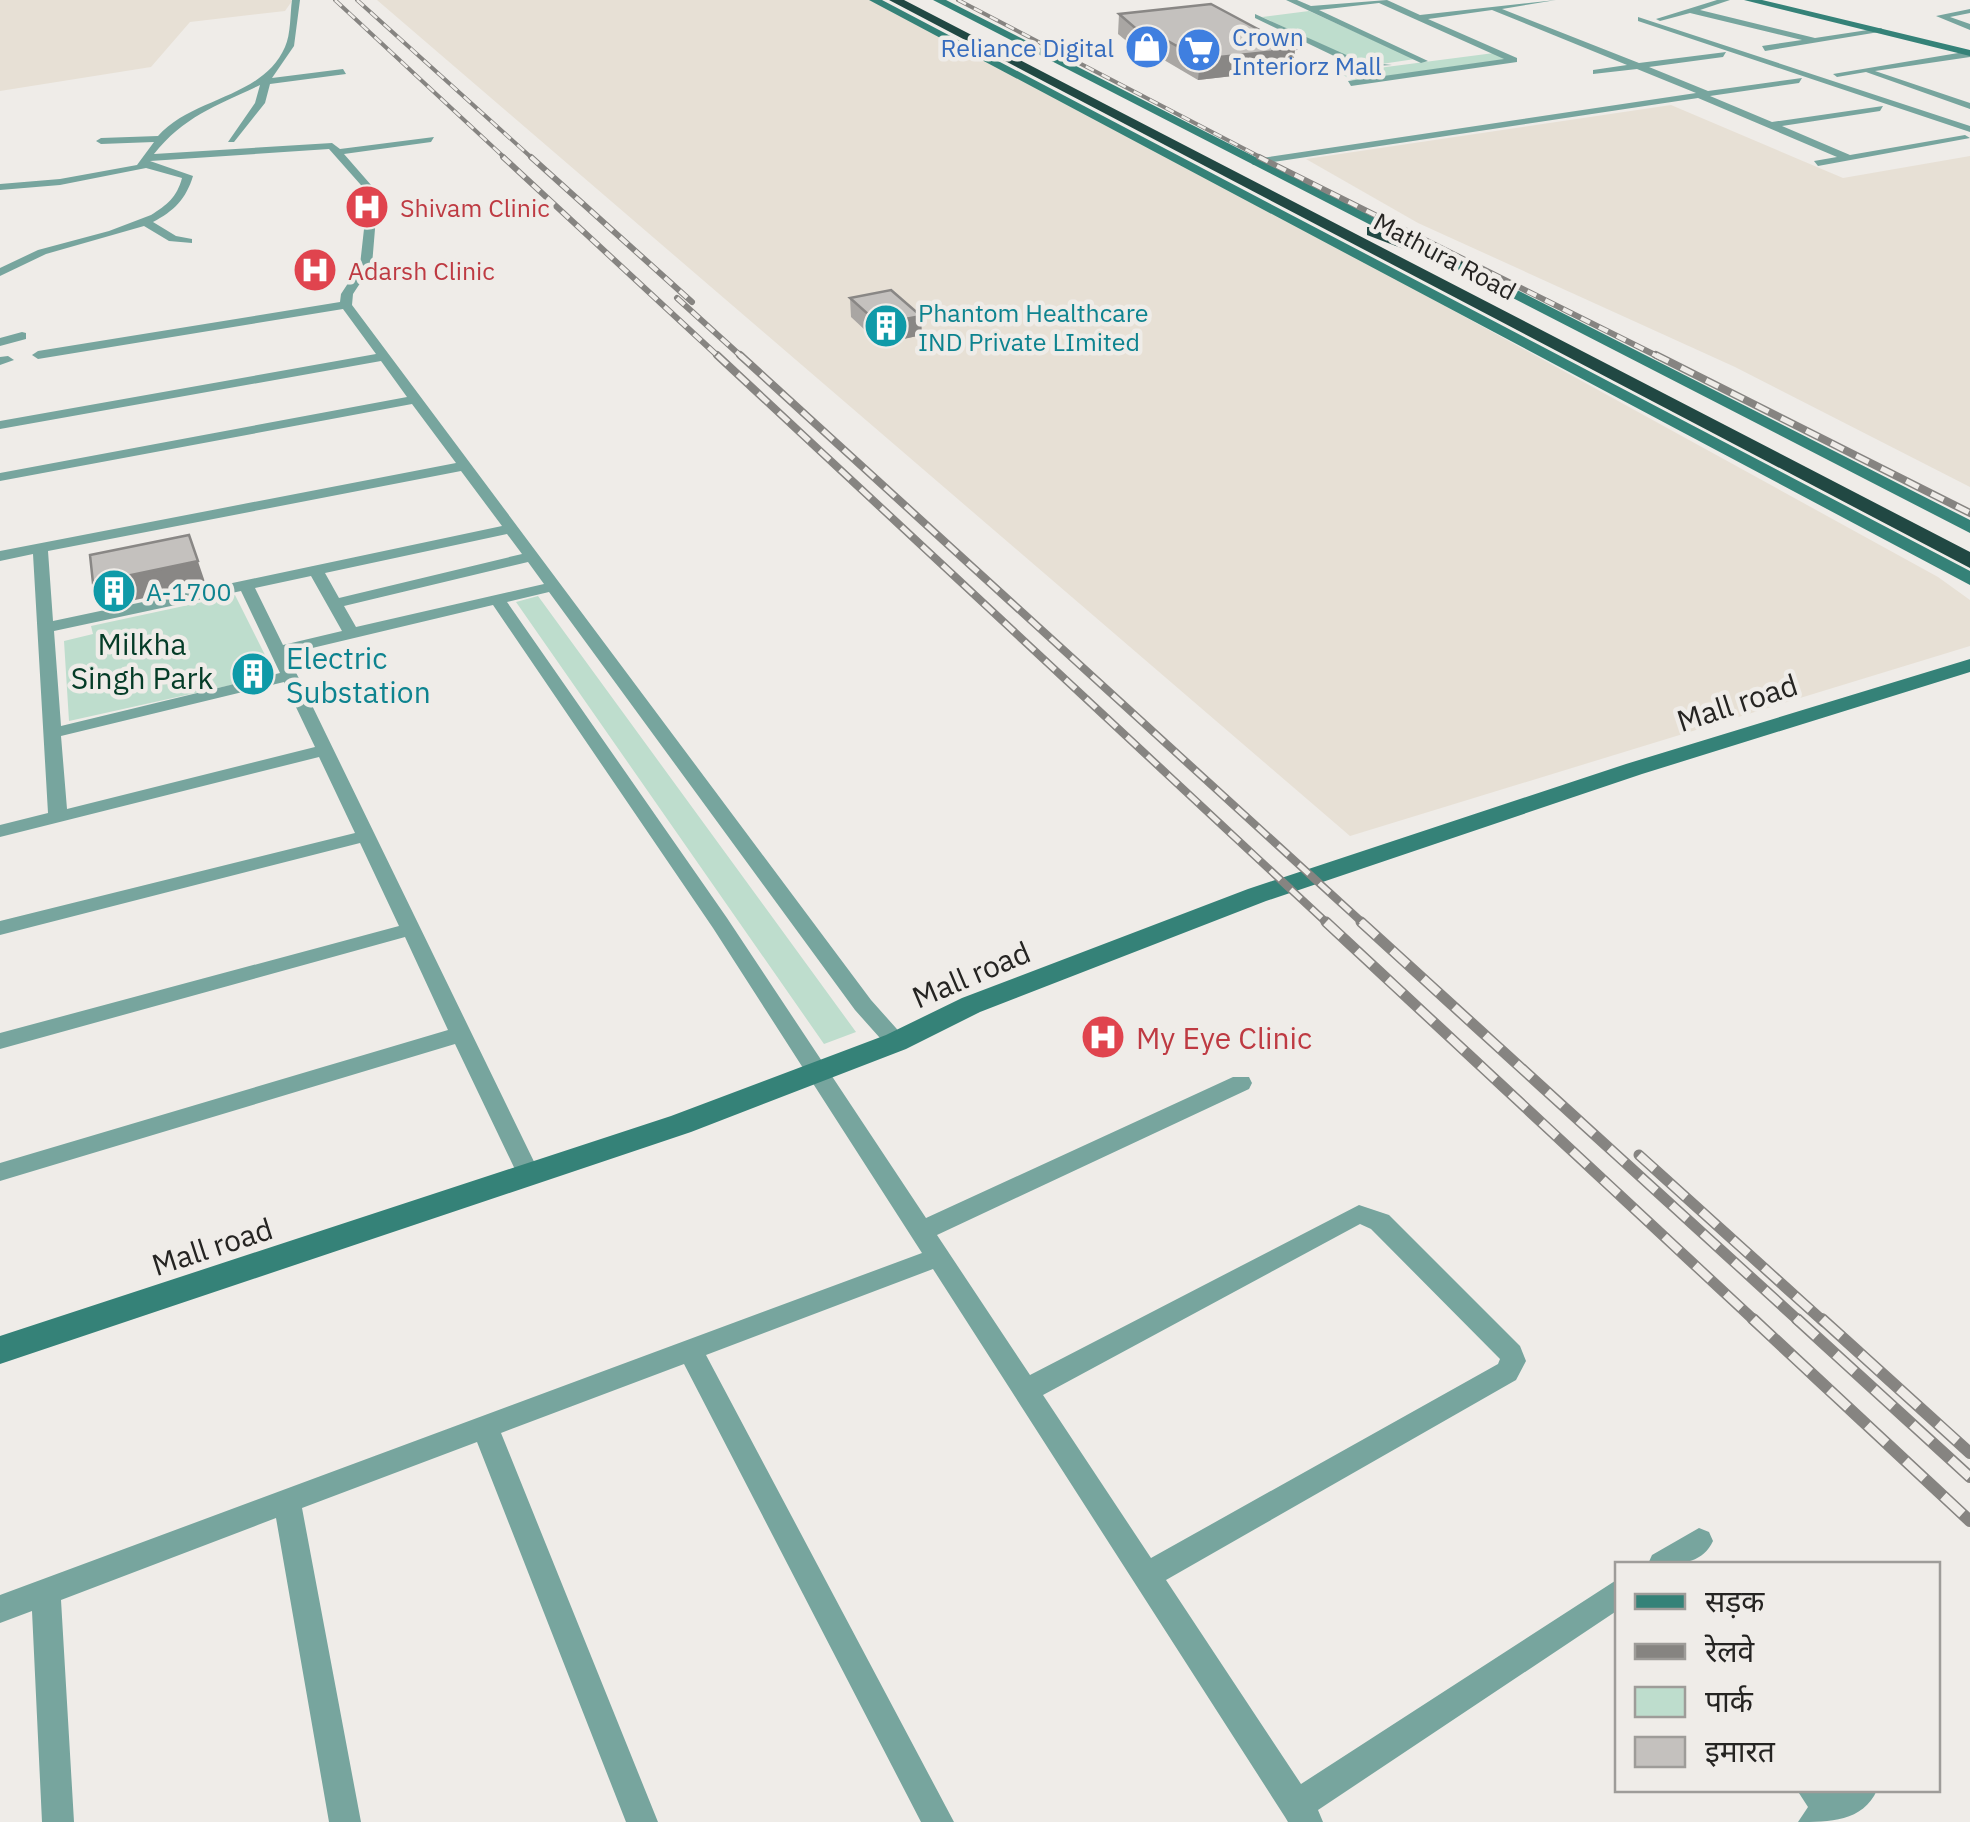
<svg xmlns="http://www.w3.org/2000/svg" width="1970" height="1822" viewBox="0 0 1970 1822" font-family="'IBM Plex Sans','Noto Sans Devanagari',sans-serif">
  <style>
    .built { fill: #e7e0d5 }
    .green { fill: #beddcd }
    .lines { fill: none; stroke-linecap: round; stroke-linejoin: round }
    .street { fill: #77a59e; fill-rule: evenodd }
    .secondary { fill: #358278; fill-rule: evenodd }
    .highway { fill: #214843; fill-rule: evenodd }
    .rail-far4-casing { stroke: #868481; stroke-width: 4 }
    .rail-far3-casing { stroke: #868481; stroke-width: 6 }
    .rail-far2-casing { stroke: #868481; stroke-width: 8 }
    .rail-far1-casing { stroke: #868481; stroke-width: 11 }
    .rail-casing { stroke: #868481; stroke-width: 12 }
    .rail-far4 { stroke: #efece8; stroke-width: 2.5; stroke-dasharray: 9; stroke-linecap: butt }
    .rail-far3 { stroke: #efece8; stroke-width: 4; stroke-dasharray: 10; stroke-linecap: butt }
    .rail-far2 { stroke: #efece8; stroke-width: 5; stroke-dasharray: 14; stroke-linecap: butt }
    .rail-far1 { stroke: #efece8; stroke-width: 8; stroke-dasharray: 21; stroke-linecap: butt }
    .rail { stroke: #efece8; stroke-width: 9; stroke-dasharray: 26; stroke-linecap: butt }
    .wall { fill: #a9a6a3 }
    .shaded-wall { fill: #898785 }
    .building { fill: #c4c1be; stroke: #898785; stroke-width: 2.5 }
    .labels { text-anchor: middle; dominant-baseline: central; stroke-width: 9; stroke-linejoin: round; paint-order: stroke }
    .far-shop-label { font-size: 25px; fill: #366cbe; stroke: #efece8; text-anchor: start }
    .far-health-label { font-size: 25px; fill: #be3a42; stroke: #efece8; text-anchor: start }
    .far-street-label { font-size: 25px; fill: #252422; stroke: #efece8 }
    .far-culture-label { font-size: 25px; fill: #0d838f; stroke: #efece8; text-anchor: start }
    .park-label { font-size: 30px; fill: #043c27; stroke: #efece8 }
    .culture-label { font-size: 30px; fill: #0d838f; stroke: #efece8; text-anchor: start }
    .street-label { font-size: 30px; fill: #252422; stroke: #efece8 }
    .health-label { font-size: 30px; fill: #be3a42; stroke: #efece8; text-anchor: start }
  </style>
  <rect width="100%" height="100%" fill="#efece8"/>
  <!-- built -->
  <path class="built" d="M0,0H291L292,1L285,11L190,22L151,67L0,91Z
    M377,0H878L1076,103L1938,577L1970,600V646L1350,836Z
    M1671,105L1843,178L1970,156V487L1735,367L1418,223L1306,159Z"/>
  <!-- green -->
  <path class="green" d="M1309,11L1415,59L1368,66L1262,17Z
    M1494,53L1508,59L1353,81L1340,73Z
    M235,595L269,663L232,672L236,684L69,721L64,641L93,634L91,626Z
    M538,596L856,1032L824,1044L516,602Z"/>
  <g class="lines">
    <!-- street -->
    <path class="street" d="M292,0H300L294,46L272,78L343,69L346,74L270,84L265,103L234,142H228L255,103L260,85C218,105 184,116 154,154L332,143L340,149L434,137L431,142L344,154L378,193L372,265L353,294L352,305L871,1000L904,1037L907,1042L904,1047H888L855,1010L549,592L507,602L727,918L926,1218L1233,1077H1249L1252,1083L1249,1089L937,1235L1030,1375L1359,1205L1389,1215L1520,1346L1526,1361L1516,1380L1166,1580L1301,1784L1618,1579V1610L1318,1810L1323,1822H1288L1285,1817L933,1269L706,1355L954,1822H921L684,1364L501,1433L658,1822H626L477,1442L302,1508L361,1822H329L276,1518L61,1600L74,1822H42L32,1611L0,1623V1595L922,1253L713,928L493,605L287,654L541,1176L537,1182L529,1185L521,1182L455,1044L0,1181V1163L448,1030L405,937L0,1049V1033L399,926L360,843L0,935V921L355,833L319,757L0,837V825L48,813L33,554L0,561V551L456,463L412,404L0,481V473L407,397L381,361L0,429V421L376,354L343,309L38,359L32,355L38,351L340,302L341,294L360,265L368,193L329,149L150,161L193,176C186,199 174,211 153,222L176,236L192,239V243L169,241L144,226L46,254L0,276V268L38,250L109,231L151,215C167,205 177,197 182,178L146,168L60,185L0,190V184L60,179L137,165L154,142L101,144L96,141L101,138L158,136C193,97 263,98 285,47C291,34 290,14 292,0ZM461,471L502,526L53,621L48,551ZM507,534L522,554L339,598L325,573ZM528,562L544,584L356,627L344,606ZM311,576L342,631L283,645L255,588ZM241,591L280,673L61,726L54,631ZM284,682L315,747L67,809L61,736ZM1360,1224L1371,1229L1500,1359L1498,1364L1151,1558L1043,1395Z
      M1286,0H1297L1311,6L1387,0L1420,15L1556,0L1502,9L1639,63L1726,52L1723,57L1649,67L1708,91L1802,78L1799,83L1710,96L1772,122L1883,106L1880,111L1782,126L1850,155L1965,135L1970,138L1818,166L1814,161L1837,157L1698,98L1253,165L1249,160L1696,93L1637,69L1593,74V70L1627,65L1492,10L1428,19L1517,58V62L1351,86L1348,81L1504,59L1379,3L1319,10L1428,61L1421,63Z
      M1717,0H1730L1700,10L1815,38L1881,28L1885,31L1765,51L1762,46L1802,40L1690,13L1660,21L1656,19Z
      M1970,9V13L1950,17L1970,24V30L1936,16Z
      M1255,14L1362,62L1392,65L1357,67L1255,18Z
      M1638,17L1970,126V132L1638,21Z
      M1970,51V57L1875,71L1970,103V109L1866,72L1837,77L1833,74Z
      M22,332L26,333V339L0,346V338Z
      M0,357L8,356L14,360L0,365Z
      M1699,1528L1709,1532L1713,1541C1701,1567 1673,1564 1648,1564L1652,1555Z
      M1797,1790H1877C1863,1822 1829,1822 1798,1822L1808,1807Z"/>
    <!-- secondary -->
    <path class="secondary" d="M869,0H882L1970,571V585Z
      M933,0H946L1970,520V533Z
      M1744,0H1762L1970,50V56Z
      M1970,659V672L1642,774L1266,901L980,1012L906,1049L691,1132L0,1364V1336L671,1116L886,1035L962,998L1248,889L1626,764Z"/>
    <!-- highway -->
    <path class="highway" d="M889,0H904L1970,552V568Z
      M1367,227H1379L1466,263L1451,267L1367,235Z"/>
    <defs>
      <path id="rail-far4" d="M335,0L506,159
        M357,0L533,159
        M958,0L1264,159"/>
      <path id="rail-far3" d="M503,157L720,358
        M531,157L692,302
        M1259,157L1661,358
        M677,298L743,358"/>
      <path id="rail-far2" d="M717,355L1328,924
        M740,355L1364,924
        M1656,355L1970,513"/>
      <path id="rail-far1" d="M1326,922L1756,1322
        M1361,922L1800,1322
        M1639,1155L1824,1322"/>
      <path id="rail" d="M1753,1319L1970,1521
        M1797,1319L1970,1477
        M1822,1319L1970,1453"/>
    </defs>
    <!-- rail-far4 casing -->
    <use href="#rail-far4" class="rail-far4-casing"/>
    <!-- rail-far3 casing -->
    <use href="#rail-far3" class="rail-far3-casing"/>
    <!-- rail-far2 casing -->
    <use href="#rail-far2" class="rail-far2-casing"/>
    <!-- rail-far1 casing -->
    <use href="#rail-far1" class="rail-far1-casing"/>
    <!-- rail casing -->
    <use href="#rail" class="rail-casing"/>
    <!-- rail-far4 -->
    <use href="#rail-far4" class="rail-far4"/>
    <!-- rail-far3 -->
    <use href="#rail-far3" class="rail-far3"/>
    <!-- rail-far2 -->
    <use href="#rail-far2" class="rail-far2"/>
    <!-- rail-far1 -->
    <use href="#rail-far1" class="rail-far1"/>
    <!-- rail -->
    <use href="#rail" class="rail"/>
  </g>
  <!-- wall -->
  <path class="wall" d="M1119,14L1295,49L1293,69L1198,80L1164,60L1147,58L1118,34Z
    M850,298L922,335L880,344L851,317Z"/>
  <!-- shaded-wall -->
  <path class="shaded-wall" d="M1295,49L1293,69L1198,80L1200,59Z
    M921,316L922,335L880,344L879,324Z
    M189,535L206,585L102,607L93,583Z"/>
  <!-- building -->
  <path class="building" d="M1211,4L1295,49L1200,59L1166,40L1148,39L1119,14Z
    M891,290L921,316L879,324L850,298Z
    M189,535L198,561L93,583L90,555Z"/>
  <!-- icons -->
  <defs>
    <symbol id="shop-disc" viewBox="-11 -11 22 22"><circle r="9.5" fill="#3f7fe0" stroke="#efece8"/><path d="M-5-2.5h2.3a2.7 3.5 0 0 1 5.4 0H5L5.5 6h-11ZM-1.5-2.5h3a1.5 2.3 0 0 0-3 0Z" fill="#fff"/></symbol>
    <symbol id="supermarket-disc" viewBox="-11 -11 22 22"><circle r="9.5" fill="#3f7fe0" stroke="#efece8"/><path d="M-6-5.5h2.5l.6 2H6L4.5 2H-2.5L-4.4-4H-6ZM-1.5 3.2a1.3 1.3 0 1 0 .1 0ZM3 3.2a1.3 1.3 0 1 0 .1 0Z" fill="#fff"/></symbol>
    <symbol id="hospital-disc" viewBox="-11 -11 22 22"><circle r="9.5" fill="#e0444e" stroke="#efece8"/><path d="M-5-5h3v3.5h4V-5h3V5h-3V1.5h-4V5h-3Z" fill="#fff"/></symbol>
    <symbol id="building-disc" viewBox="-11 -11 22 22"><circle r="9.5" fill="#0f9aa8" stroke="#efece8"/><path d="M-4-6H4V6H1V3H-1V6H-4ZM-2.5-4.3h1.7v1.8h-1.7ZM.8-4.3h1.7v1.8H.8ZM-2.5-1h1.7V.8h-1.7ZM.8-1h1.7V.8H.8Z" fill="#fff"/></symbol>
  </defs>
  <g fill-rule="evenodd">
    <use href="#shop-disc" x="1122" y="22" width="50" height="50"/>
    <use href="#supermarket-disc" x="1174" y="25" width="50" height="50"/>
    <use href="#hospital-disc" x="342" y="182" width="50" height="50"/>
    <use href="#hospital-disc" x="290" y="245" width="50" height="50"/>
    <use href="#building-disc" x="861" y="301" width="50" height="50"/>
    <use href="#building-disc" x="89" y="566" width="50" height="50"/>
    <use href="#building-disc" x="228" y="649" width="50" height="50"/>
    <use href="#hospital-disc" x="1078" y="1012" width="50" height="50"/>
  </g>
  <g class="labels">
    <!-- far-shop labels -->
    <g class="far-shop-label">
      <text x="1232" y="36">Crown<tspan x="1232" dy="29">Interiorz Mall</tspan></text>
      <text x="1114" y="47" text-anchor="end">Reliance Digital</text>
    </g>
    <!-- far-health labels -->
    <g class="far-health-label">
      <text x="400" y="207">Shivam Clinic</text>
      <text x="348" y="270">Adarsh Clinic</text>
    </g>
    <!-- far-street labels -->
    <g class="far-street-label">
      <text transform="translate(1445 256) rotate(28)">Mathura Road</text>
    </g>
    <!-- far-culture labels -->
    <g class="far-culture-label">
      <text x="918" y="312">Phantom Healthcare<tspan x="918" dy="29">IND Private LImited</tspan></text>
      <text x="146" y="591">A-1700</text>
    </g>
    <!-- park labels -->
    <g class="park-label">
      <text x="142" y="643">Milkha<tspan x="142" dy="34">Singh Park</tspan></text>
    </g>
    <!-- culture labels -->
    <g class="culture-label">
      <text x="286" y="657">Electric<tspan x="286" dy="34">Substation</tspan></text>
    </g>
    <!-- street labels -->
    <g class="street-label">
      <text transform="translate(1737 702) rotate(-18)">Mall road</text>
      <text transform="translate(971 974) rotate(-23)">Mall road</text>
      <text transform="translate(212 1246) rotate(-18)">Mall road</text>
    </g>
    <!-- health labels -->
    <g class="health-label">
      <text x="1136" y="1037">My Eye Clinic</text>
    </g>
  </g>
  <!-- legend -->
  <rect x="1615" y="1562" width="325" height="230" fill="#efece8" stroke="#9e9c99" stroke-width="2.5"/>
  <rect x="1635" y="1594" width="50" height="15" fill="#358278" stroke="#9e9c99" stroke-width="2.5"/>
  <text x="1705" y="1612" font-size="30" fill="#252422">सड़क</text>
  <rect x="1635" y="1644" width="50" height="15" fill="#868481" stroke="#9e9c99" stroke-width="2.5"/>
  <text x="1705" y="1662" font-size="30" fill="#252422">रेलवे</text>
  <rect x="1635" y="1687" width="50" height="30" fill="#beddcd" stroke="#9e9c99" stroke-width="2.5"/>
  <text x="1705" y="1712" font-size="30" fill="#252422">पार्क</text>
  <rect x="1635" y="1737" width="50" height="30" fill="#c4c1be" stroke="#9e9c99" stroke-width="2.5"/>
  <text x="1705" y="1762" font-size="30" fill="#252422">इमारत</text>
</svg>
